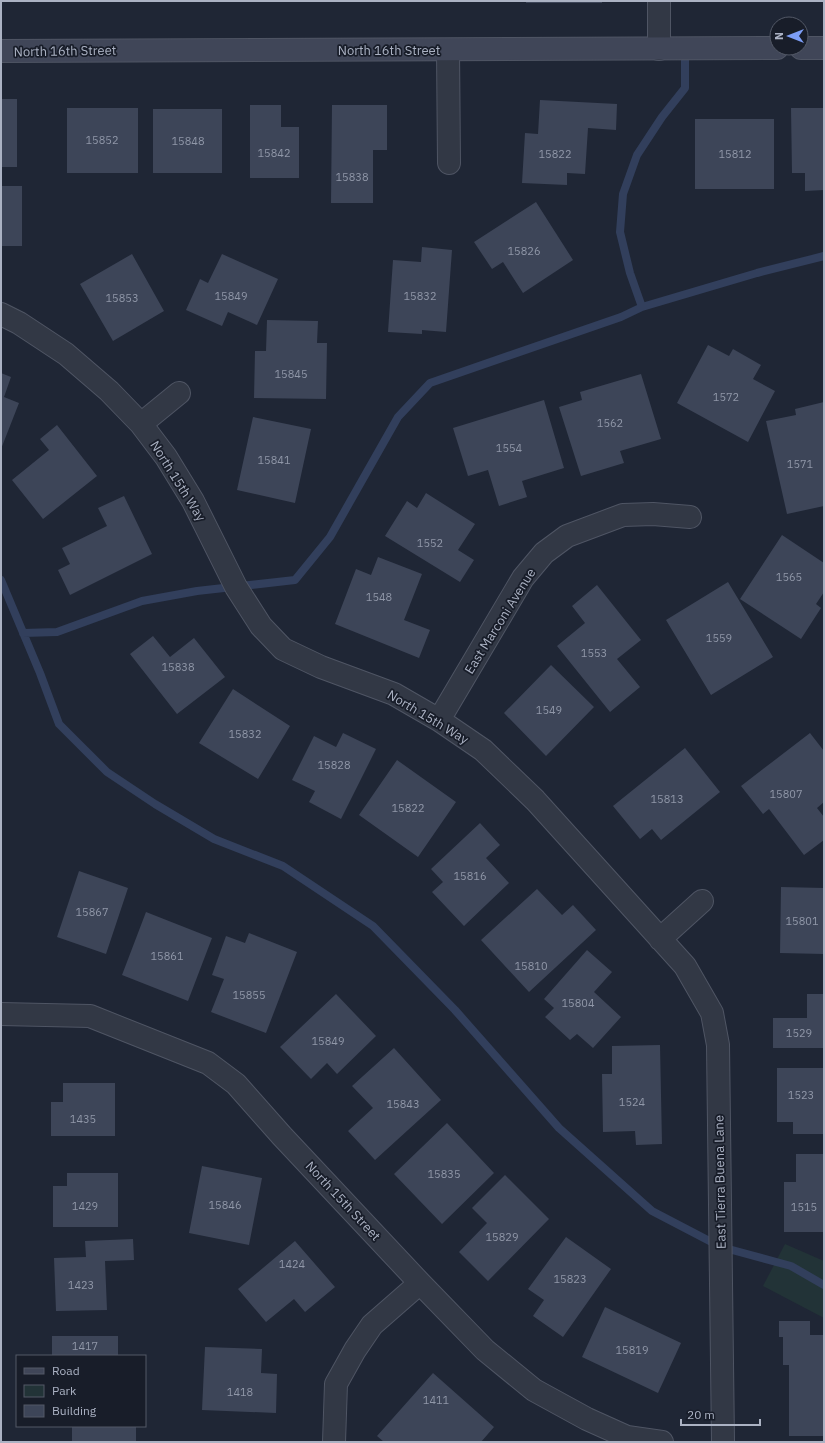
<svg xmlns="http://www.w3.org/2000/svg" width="825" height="1443" viewBox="0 0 825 1443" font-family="'IBM Plex Sans',sans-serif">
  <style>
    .green { fill: #223337 }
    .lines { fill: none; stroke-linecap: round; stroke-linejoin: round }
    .stream { stroke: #323f5c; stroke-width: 8 }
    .building { fill: #3d4558 }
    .street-casing { stroke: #4f5564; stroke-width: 24 }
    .secondary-casing { stroke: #4f5564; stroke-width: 24 }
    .street { stroke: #323845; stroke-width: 22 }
    .secondary { stroke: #404658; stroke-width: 22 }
    .labels { text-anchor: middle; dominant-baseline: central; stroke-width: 3.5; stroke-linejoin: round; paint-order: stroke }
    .number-label { font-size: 11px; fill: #9097a8 }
    .street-label { font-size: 13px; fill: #abb2c3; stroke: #181d29 }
  </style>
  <rect width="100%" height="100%" fill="#1f2635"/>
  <!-- green -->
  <path class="green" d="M785,1244L824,1261V1318L763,1286Z"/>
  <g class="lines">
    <!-- stream -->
    <path class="stream" d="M642,307L630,273L620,232L623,194L637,155L662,117L685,88V49
      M1,580L40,673L59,724L107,772L155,804L214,839L283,866L373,926L455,1010L559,1128L652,1211L721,1247L791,1266L824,1285
      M23,633L57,632L142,601L197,591L295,580L330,537L398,417L430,383L621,317L642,307L757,273L824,256"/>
  </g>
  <!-- building -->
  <path class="building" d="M526,1H602V3H526Z
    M1,99H17V167H1Z
    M540,100L617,104L616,130L588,128L585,174L567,173V185L522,183L525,133L538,134Z
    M250,105H281V127H299V178H250Z
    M332,105H387V150H373V203H331Z
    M67,108H138V173H67Z
    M791,108H824V190L805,191V173H792Z
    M153,109H222V173H153Z
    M695,119H774V189H695Z
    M1,186H22V246H1Z
    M536,202L573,260L523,293L503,262L492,269L474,242Z
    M422,247L452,250L446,332L422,330V334L388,332L393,260L421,262Z
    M132,254L164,311L113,341L80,284Z
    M222,254L278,279L257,325L228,312L222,326L186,310L200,279L208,283Z
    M267,320L318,321L317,343H327L326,399L254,398L255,351H266Z
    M708,345L729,356L733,349L761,365L753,379L775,391L748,442L677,403Z
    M1,373L11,377L4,397L19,403L1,449Z
    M641,374L661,439L620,451L624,463L581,476L559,407L582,400L580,392Z
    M544,400L564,468L522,481L527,497L499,506L488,470L468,476L453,428Z
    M824,402V506L787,514L766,421L796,415L795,409Z
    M253,417L311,429L295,503L237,490Z
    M57,425L97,476L43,519L12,480L49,450L40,439Z
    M426,493L475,524L458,550L474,560L460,582L385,536L407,501L417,508Z
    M124,496L152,554L70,595L58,570L70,564L62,548L107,526L98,508Z
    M782,535L824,563V592L816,604L821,608L801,639L740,599Z
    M378,557L422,574L404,620L430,630L419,658L335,624L356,569L371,575Z
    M728,582L773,657L711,695L666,620Z
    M597,585L641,640L617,659L640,687L610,712L557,646L585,623L572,606Z
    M153,636L170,657L194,638L225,677L177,714L130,654Z
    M551,665L594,707L546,756L504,713Z
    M233,689L290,726L258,779L199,743Z
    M343,733L376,749L341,819L309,802L315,791L292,780L314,736L336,747Z
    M810,733L824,751V802L817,808L824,817V840L804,855L769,809L763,814L741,786Z
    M685,748L720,792L661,840L652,829L640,839L613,806Z
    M397,760L456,802L418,857L359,815Z
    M480,823L500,845L486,858L509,883L464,926L432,892L443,882L431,869Z
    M79,871L128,888L106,954L57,937Z
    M781,887L824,888V954L780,953Z
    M537,889L562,915L573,905L596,930L529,992L481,940Z
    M146,912L212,938L188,1001L122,975Z
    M249,933L297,952L266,1033L211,1012L224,979L212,975L226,936L245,943Z
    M587,950L612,972L594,992L621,1017L593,1048L577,1034L570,1040L545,1017L554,1008L544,999Z
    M336,994L376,1036L337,1074L327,1063L311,1079L280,1047Z
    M807,994H824V1048H773V1018H807Z
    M660,1045L662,1144L636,1145L635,1131L603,1132L602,1074H612V1046Z
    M394,1048L441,1100L375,1160L348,1131L373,1108L352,1086Z
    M777,1068H824V1134H793V1122H777Z
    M63,1083H115V1136H51V1102H63Z
    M447,1123L494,1173L442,1224L394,1174Z
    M796,1154H824V1232H784V1182H796Z
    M202,1166L262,1178L249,1245L189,1233Z
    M67,1173H118V1227H53V1186H67Z
    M505,1175L549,1219L488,1281L459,1252L487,1223L472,1208Z
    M566,1237L611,1269L563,1337L533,1316L544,1300L528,1289Z
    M133,1239L134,1260L105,1261L107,1310L56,1311L54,1258L86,1257L85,1241Z
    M295,1241L335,1287L305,1312L294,1299L266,1322L238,1289Z
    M605,1307L681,1343L658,1393L582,1357Z
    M779,1321H810V1335H824V1436H789V1365H783V1337H779Z
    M52,1336H118V1356H52Z
    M205,1347L262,1349L261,1373L277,1374L276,1413L202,1410Z
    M433,1373L494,1427L481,1442H384L377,1436Z
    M72,1426H136V1442H72Z"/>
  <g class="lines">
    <defs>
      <path id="street" d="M659,49V1
        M448,50L449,163
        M1,314L19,323L66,354L109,391L141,424L166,457L193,501L236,587L261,626L283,649L321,667L394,694L439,720L483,750L535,800L685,966L712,1013L718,1045L723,1442
        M141,424L179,393
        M439,720L523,578L544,553L567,536L623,515L653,514L690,517
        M660,939L702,901
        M1,1014L90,1016L208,1063L236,1084L282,1136L420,1283L485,1350L534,1390L587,1419L627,1437L662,1442
        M334,1442L336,1384L355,1350L372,1325L420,1283"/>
      <path id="secondary" d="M801,48H824
        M1,51L777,48"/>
    </defs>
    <!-- street casing -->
    <use href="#street" class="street-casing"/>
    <!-- secondary casing -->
    <use href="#secondary" class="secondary-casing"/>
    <!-- street -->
    <use href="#street" class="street"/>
    <!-- secondary -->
    <use href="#secondary" class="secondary"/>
  </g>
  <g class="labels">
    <!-- number labels -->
    <g class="number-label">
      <text x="102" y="140">15852</text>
      <text x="188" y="141">15848</text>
      <text x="274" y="153">15842</text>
      <text x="555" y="154">15822</text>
      <text x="735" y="154">15812</text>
      <text x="352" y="177">15838</text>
      <text x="524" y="251">15826</text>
      <text x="231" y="296">15849</text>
      <text x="420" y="296">15832</text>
      <text x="122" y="298">15853</text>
      <text x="291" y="374">15845</text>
      <text x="726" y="397">1572</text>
      <text x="610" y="423">1562</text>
      <text x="509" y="448">1554</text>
      <text x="274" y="460">15841</text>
      <text x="800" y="464">1571</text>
      <text x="430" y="543">1552</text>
      <text x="789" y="577">1565</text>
      <text x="379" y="597">1548</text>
      <text x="719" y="638">1559</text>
      <text x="594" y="653">1553</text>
      <text x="178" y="667">15838</text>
      <text x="549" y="710">1549</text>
      <text x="245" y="734">15832</text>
      <text x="334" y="765">15828</text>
      <text x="786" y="794">15807</text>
      <text x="667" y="799">15813</text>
      <text x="408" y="808">15822</text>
      <text x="470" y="876">15816</text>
      <text x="92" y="912">15867</text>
      <text x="802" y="921">15801</text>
      <text x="167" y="956">15861</text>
      <text x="531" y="966">15810</text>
      <text x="249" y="995">15855</text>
      <text x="578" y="1003">15804</text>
      <text x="799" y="1033">1529</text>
      <text x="328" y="1041">15849</text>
      <text x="801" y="1095">1523</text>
      <text x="632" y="1102">1524</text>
      <text x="403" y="1104">15843</text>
      <text x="83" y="1119">1435</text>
      <text x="444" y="1174">15835</text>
      <text x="225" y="1205">15846</text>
      <text x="85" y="1206">1429</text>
      <text x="804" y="1207">1515</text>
      <text x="502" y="1237">15829</text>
      <text x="292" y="1264">1424</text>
      <text x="570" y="1279">15823</text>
      <text x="81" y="1285">1423</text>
      <text x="85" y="1346">1417</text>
      <text x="632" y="1350">15819</text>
      <text x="240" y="1392">1418</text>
      <text x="436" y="1400">1411</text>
    </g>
    <!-- street labels -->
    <g class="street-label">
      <text x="389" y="50">North 16th Street</text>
      <text transform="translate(65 51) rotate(-1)">North 16th Street</text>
      <text transform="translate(178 481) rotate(58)">North 15th Way</text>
      <text transform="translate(500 621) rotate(-58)">East Marconi Avenue</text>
      <text transform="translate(428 717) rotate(31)">North 15th Way</text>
      <text transform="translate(720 1182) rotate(-91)">East Tierra Buena Lane</text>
      <text transform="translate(343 1201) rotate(47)">North 15th Street</text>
    </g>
  </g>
  <!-- border -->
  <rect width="825" height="1443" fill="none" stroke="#abb2c3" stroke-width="4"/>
  <!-- legend -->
  <rect x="16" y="1355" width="130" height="72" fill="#181d29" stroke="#535967"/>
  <rect x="24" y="1368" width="20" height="6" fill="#404658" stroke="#535967"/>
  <text x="52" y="1375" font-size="12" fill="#abb2c3">Road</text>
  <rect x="24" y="1385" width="20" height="12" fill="#223337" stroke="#535967"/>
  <text x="52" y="1395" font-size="12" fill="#abb2c3">Park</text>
  <rect x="24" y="1405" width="20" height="12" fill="#3d4558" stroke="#535967"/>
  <text x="52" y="1415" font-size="12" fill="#abb2c3">Building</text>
  <!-- north arrow -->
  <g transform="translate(789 36) rotate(270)"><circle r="19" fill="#181d29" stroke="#535967"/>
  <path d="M0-3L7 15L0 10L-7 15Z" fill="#7d9ef7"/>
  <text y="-6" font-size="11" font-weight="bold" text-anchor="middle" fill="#abb2c3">N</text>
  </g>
  <!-- scale -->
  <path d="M681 1419v6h79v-6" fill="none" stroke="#abb2c3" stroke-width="2"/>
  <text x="687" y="1419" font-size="12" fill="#abb2c3" stroke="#181d29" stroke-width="3" paint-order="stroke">20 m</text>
</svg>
